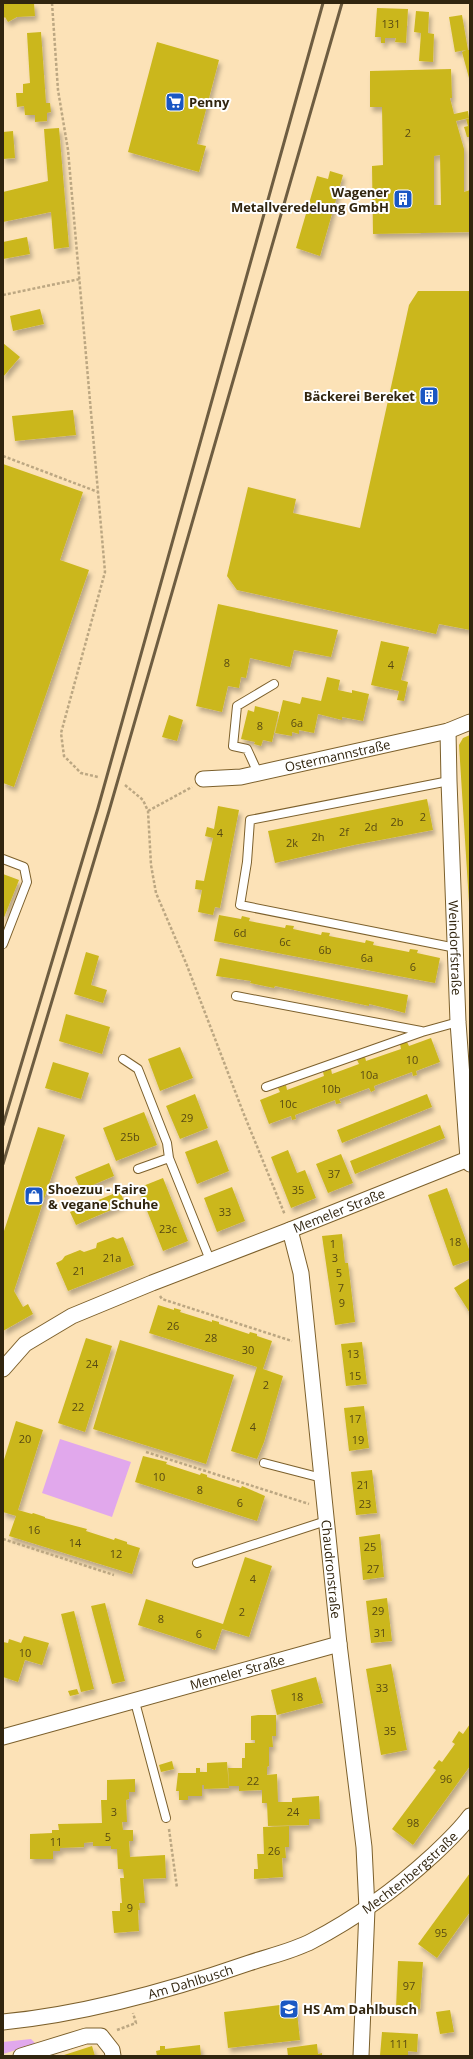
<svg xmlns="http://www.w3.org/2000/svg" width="473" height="2059" viewBox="0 0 473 2059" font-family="'Open Sans',sans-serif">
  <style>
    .green { fill: #e1a8ec }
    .building { fill: #cbb71d; fill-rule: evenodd; filter: url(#shadow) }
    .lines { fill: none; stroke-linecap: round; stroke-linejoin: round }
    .lane-casing { stroke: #7c602c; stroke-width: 10 }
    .street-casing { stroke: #7c602c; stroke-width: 17 }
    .path { stroke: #bca782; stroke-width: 2.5; stroke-dasharray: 3 2; stroke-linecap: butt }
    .lane { stroke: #fff; stroke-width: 8 }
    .street { stroke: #fff; stroke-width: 15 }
    .rail { stroke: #6e5d41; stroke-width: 3 }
    .labels { text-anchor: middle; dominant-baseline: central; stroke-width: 4; stroke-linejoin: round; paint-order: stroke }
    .number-label { font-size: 11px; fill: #584a12 }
    .poi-label { font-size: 13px; font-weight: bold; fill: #31250f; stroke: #fff; text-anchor: start }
    .street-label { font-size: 13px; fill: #31250f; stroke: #fff }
  </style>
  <defs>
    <filter id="shadow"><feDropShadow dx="2.5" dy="4.5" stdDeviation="2" flood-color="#0004"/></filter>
  </defs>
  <rect width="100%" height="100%" fill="#fce2b7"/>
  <!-- green -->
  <path class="green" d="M60,1439L131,1462L112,1517L42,1493Z
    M31,2039L36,2044L3,2054V2042Z"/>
  <!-- building -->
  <path class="building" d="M3,3H34L35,16L17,17L8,22L5,17L3,19Z
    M377,8L408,9L406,43L395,42L396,38H385V43H381V37H375Z
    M416,11L429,12L428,33L434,34L433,62L419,61L421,33L414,32Z
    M462,15L468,50H470L469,78L462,52L466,50L455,52L449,17Z
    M41,32L46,103H50L51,112L47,113V121L35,122V115H25L24,106L17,107L16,93H23V84L30,83L27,33Z
    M157,42L219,60L197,144L206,146L199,172L128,152Z
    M451,69L452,98H450L454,114L468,111L469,118L456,121L464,149V192L470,190V232L373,234L372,166L383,165L382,107H370V71ZM440,155L441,205H434V156Z
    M470,118V137H467L464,127L468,126L466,119Z
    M59,128L69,247L54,249L51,212L3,222V192L48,181L44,129Z
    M13,131L15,158L3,159V132Z
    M330,171L343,175L320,256L296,248L317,176L328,179Z
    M27,237L30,254L3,259V242Z
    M418,291H470V630L439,624L436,634L237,590L227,576L248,487L296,499L293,513L360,528L409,305Z
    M40,309L44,324L13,331L10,316Z
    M3,343L20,357L3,377Z
    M73,410L76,435L15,441L12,416Z
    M3,464L83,492L60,560L89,570L14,787L3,783Z
    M218,604L338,630L331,657L294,650L290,667L250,658L246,678L241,677L239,688L228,686L222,712L196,706Z
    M381,641L409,647L401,680L408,682L404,701L397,700L399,691L371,685Z
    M327,677L340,680L338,690L352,693V690L369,694L363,721L342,717V720L318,714L314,733L299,730V734L292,732V736L275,733L283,700L300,704L302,697L321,701Z
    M255,706L279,712L272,742L263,740L261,746L254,744L255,742L241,739L248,710L254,712Z
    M169,715L183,720L177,741L162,737Z
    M470,735V903H469L459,745L463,738Z
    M427,799L433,830L354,845L275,863L268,831Z
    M218,806L239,810L220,908L215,907L213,915L198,912L202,890L195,889L196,880L204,881L213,838L205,836L207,827L214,829Z
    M3,874L19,880L3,920Z
    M219,915L241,919L242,916L250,918L249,921L285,928L286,925L294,926L293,929L321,935L322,932L330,933L329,936L365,943L366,940L374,942L373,945L409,952L410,949L418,950L417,953L440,958L435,983L214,941Z
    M86,952L99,956L91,985L107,990L103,1003L74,994Z
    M220,958L408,995L405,1013L390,1009L369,1004V1006L275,986L274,988L250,983L251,981L216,976Z
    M66,1014L110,1027L102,1054L59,1041Z
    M431,1038L440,1062L416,1071L417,1075L413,1076L412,1072L374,1086L375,1090L371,1092L369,1088L339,1099L341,1103L336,1104L335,1100L295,1115L296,1119L292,1120L291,1116L269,1124L260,1100L280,1092L278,1088L286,1085L287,1090L324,1076L323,1072L331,1069L332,1074L359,1064L357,1060L365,1057L366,1061L401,1049L400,1044L407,1042L409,1046Z
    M180,1047L193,1078L160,1091L148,1059Z
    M53,1062L89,1073L81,1099L45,1088Z
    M195,1094L208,1128L180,1139L166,1106Z
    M427,1094L432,1107L342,1143L337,1130Z
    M144,1112L157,1145L116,1161L103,1128Z
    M440,1125L445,1138L355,1174L350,1161Z
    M38,1127L65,1135L14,1291L23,1307L28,1304L33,1314L3,1331V1234Z
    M217,1140L229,1171L197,1184L185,1152Z
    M288,1150L297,1173L305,1170L316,1198L291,1208L271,1157Z
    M341,1154L353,1183L328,1193L316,1164Z
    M109,1163L114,1176L81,1190L75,1177Z
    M163,1178L188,1241L163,1251L138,1188Z
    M232,1187L245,1221L217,1232L204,1198Z
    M447,1188L470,1252V1260L453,1266L428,1195Z
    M120,1191L125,1204L76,1225L70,1212Z
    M342,1234L345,1263H348L355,1322L335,1325L322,1236Z
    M113,1237L117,1239L123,1237L134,1265L68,1291L56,1263L62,1260L65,1256L80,1250L84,1252L96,1248L97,1243Z
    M470,1278V1313L454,1288Z
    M158,1305L174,1310V1308L181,1310L180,1312L212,1322V1320L219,1322V1324L249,1334L250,1332L257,1334V1336L272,1341L263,1369L283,1376L264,1442L257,1459L231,1451L257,1367L149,1333Z
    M86,1338L112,1346L85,1432L58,1423Z
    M120,1340L234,1375L206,1464L93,1429Z
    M362,1342L367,1384L346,1386L341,1344Z
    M364,1406L369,1448L349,1451L344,1408Z
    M16,1421L43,1430L18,1510L32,1514L33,1513L45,1517V1518L87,1529L86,1531L114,1540L115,1538L127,1542V1544L140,1548L132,1574L9,1536L16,1516L3,1512V1463Z
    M143,1456L167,1462L166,1464L200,1475L201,1473L207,1475V1477L241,1488L242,1486L265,1496L257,1521L135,1482Z
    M372,1470L377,1513L356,1515L351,1472Z
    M380,1534L384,1577L363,1580L359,1537Z
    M245,1557L272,1566L249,1637L222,1629L215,1650L138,1625L146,1599L223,1624Z
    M387,1598L392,1641L371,1643L366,1601Z
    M105,1603L125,1681L112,1684L91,1606Z
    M74,1611L94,1689L81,1692L61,1614Z
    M24,1636L49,1643L42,1665L25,1660L18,1682L3,1677V1642L8,1643L9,1639L21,1643Z
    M391,1664L407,1750L381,1755L366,1669Z
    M316,1677L323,1703L277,1715L271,1690Z
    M77,1689L79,1694L70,1696L68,1691Z
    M258,1715H276V1736H272L273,1747H269V1766L267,1767V1775L277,1774L278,1802H292V1798L319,1796L320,1819H309V1825L268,1826L267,1803H262V1790L239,1791V1786H229L228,1768H242V1758H245V1743H255V1740H251V1716Z
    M470,1724V1766L413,1845L392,1829L436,1770L433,1768L439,1760L442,1762L455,1744L452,1742L459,1731L463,1734Z
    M172,1761L174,1769L161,1772L159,1765Z
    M227,1762L229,1788L204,1789V1785H202V1796H188V1800H179V1791H176L178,1773H196V1768H200V1772H207V1763Z
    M135,1779V1792H129V1799L126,1800L127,1822H122L123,1830H133V1841H129L130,1857L165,1855L166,1878L143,1879L145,1903H139L140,1910H138L139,1931L114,1933L112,1911H120V1903H122L120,1878H124L123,1869H118L117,1849H111V1846H93V1842L84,1843V1847L60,1848V1851H53V1859H30V1834L52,1833V1830H59L58,1824L102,1823L101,1800H107V1780Z
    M289,1826V1847H285L286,1858H282L283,1877L254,1879V1869H258L257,1854H264L263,1827Z
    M470,1873V1912L437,1958L418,1944Z
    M398,1961L423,1962L420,2009L396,2008Z
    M296,2003L300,2040L228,2048L224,2012Z
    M450,2010L454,2032L440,2034L436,2012Z
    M382,2032L418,2034L417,2052L408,2051V2056H380Z
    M317,2044L318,2054L322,2053V2056H288L287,2048Z
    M200,2045L201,2056H157L156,2051L160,2050V2046H165V2049Z
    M92,2046L95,2056H61Z"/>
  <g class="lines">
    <defs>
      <path id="lane" d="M258,773L247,749L233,746L237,706L274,684
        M449,781L250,820L247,862L240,905L456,948
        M3,859L24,867L27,882L3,944
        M236,996L421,1031
        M123,1059L138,1069L167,1143L169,1158
        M266,1087L422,1032L458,1022
        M138,1169L169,1158L210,1260
        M264,1463L322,1478
        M197,1563L326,1521
        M135,1702L166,1818"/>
      <g id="street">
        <path id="s1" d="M448,731L449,781L458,1022L468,1159L470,1164"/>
        <path id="s2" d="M203,779L241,777L448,731L470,722"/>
        <path id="s3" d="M290,1230L301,1273L339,1644L364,1847L367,1909L361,2056"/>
        <path id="s4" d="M3,1369L25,1344L72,1316L152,1283L290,1230L468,1159"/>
        <path id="s5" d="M3,1737L339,1644"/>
        <path id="s6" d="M3,2022C86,2014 171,1990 249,1963C270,1956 293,1951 312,1941C356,1918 396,1889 432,1856C446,1843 459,1831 470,1816"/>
        <path d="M21,2056L86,2036H101L112,2050L113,2056"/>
      </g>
    </defs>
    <!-- lane casing -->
    <use href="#lane" class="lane-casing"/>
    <!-- street casing -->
    <use href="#street" class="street-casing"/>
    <!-- path -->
    <path class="path" d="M52,3L58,90L68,150L105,572L61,733L64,756L81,773L98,777
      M3,295L80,279
      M3,456L98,492
      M125,785L143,800L148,811L151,865L156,893L186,963L243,1112L285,1215
      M148,811L192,787
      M160,1296L162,1299L292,1341
      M146,1452L309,1504
      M3,1539L114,1575
      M169,1829L177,1888
      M117,2030L136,2023L133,2013"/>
    <!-- lane -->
    <use href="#lane" class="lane"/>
    <!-- street -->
    <use href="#street" class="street"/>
    <!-- rail -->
    <path class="rail" d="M3,1125L98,808L323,3
      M3,1164L109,811L342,3"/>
  </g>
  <!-- icons -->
  <defs>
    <symbol id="supermarket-square" viewBox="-11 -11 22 22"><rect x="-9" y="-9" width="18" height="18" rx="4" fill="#1a57c3" stroke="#fff"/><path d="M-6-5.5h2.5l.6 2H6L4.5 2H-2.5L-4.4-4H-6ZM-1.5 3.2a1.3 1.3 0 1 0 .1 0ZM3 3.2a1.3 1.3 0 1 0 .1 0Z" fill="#fff"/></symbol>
    <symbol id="building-square" viewBox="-11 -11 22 22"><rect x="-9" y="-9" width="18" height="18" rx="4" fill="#1a57c3" stroke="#fff"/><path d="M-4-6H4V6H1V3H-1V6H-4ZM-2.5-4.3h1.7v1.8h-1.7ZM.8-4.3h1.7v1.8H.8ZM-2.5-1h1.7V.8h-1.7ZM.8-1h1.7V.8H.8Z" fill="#fff"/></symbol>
    <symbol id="shop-square" viewBox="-11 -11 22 22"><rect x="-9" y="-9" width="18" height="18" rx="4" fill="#1a57c3" stroke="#fff"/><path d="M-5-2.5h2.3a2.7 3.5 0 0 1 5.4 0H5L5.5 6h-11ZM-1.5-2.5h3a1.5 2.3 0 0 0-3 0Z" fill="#fff"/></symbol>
    <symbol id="school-square" viewBox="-11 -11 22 22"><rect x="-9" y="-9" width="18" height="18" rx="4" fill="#1a57c3" stroke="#fff"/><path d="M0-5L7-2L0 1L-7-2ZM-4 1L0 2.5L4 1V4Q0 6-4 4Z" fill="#fff"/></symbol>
  </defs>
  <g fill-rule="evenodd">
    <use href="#supermarket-square" x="164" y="91" width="22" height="22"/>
    <use href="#building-square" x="392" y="188" width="22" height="22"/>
    <use href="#building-square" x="418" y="385" width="22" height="22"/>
    <use href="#shop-square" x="23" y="1185" width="22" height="22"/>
    <use href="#school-square" x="278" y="1998" width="22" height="22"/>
  </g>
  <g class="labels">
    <!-- number labels -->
    <g class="number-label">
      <text x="391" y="23">131</text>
      <text x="408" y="132">2</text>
      <text x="227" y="662">8</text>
      <text x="391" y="664">4</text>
      <text x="297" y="722">6a</text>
      <text x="260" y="725">8</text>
      <text x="423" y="816">2</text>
      <text x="397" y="821">2b</text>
      <text x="371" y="826">2d</text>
      <text x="344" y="831">2f</text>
      <text x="220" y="832">4</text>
      <text x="318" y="836">2h</text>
      <text x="292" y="842">2k</text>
      <text x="240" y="932">6d</text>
      <text x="285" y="941">6c</text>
      <text x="325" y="949">6b</text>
      <text x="367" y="957">6a</text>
      <text x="413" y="966">6</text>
      <text x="412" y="1059">10</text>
      <text x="369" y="1074">10a</text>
      <text x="331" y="1088">10b</text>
      <text x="288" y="1103">10c</text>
      <text x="187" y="1117">29</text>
      <text x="130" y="1136">25b</text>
      <text x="334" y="1173">37</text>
      <text x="298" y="1189">35</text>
      <text x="225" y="1211">33</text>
      <text x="168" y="1228">23c</text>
      <text x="455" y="1241">18</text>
      <text x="333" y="1243">1</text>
      <text x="112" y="1257">21a</text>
      <text x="335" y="1257">3</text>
      <text x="79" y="1270">21</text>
      <text x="339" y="1272">5</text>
      <text x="341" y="1287">7</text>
      <text x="342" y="1302">9</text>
      <text x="173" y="1325">26</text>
      <text x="211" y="1337">28</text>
      <text x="248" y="1349">30</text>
      <text x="353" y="1353">13</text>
      <text x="92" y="1363">24</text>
      <text x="355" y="1375">15</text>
      <text x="266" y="1384">2</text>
      <text x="78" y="1406">22</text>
      <text x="355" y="1418">17</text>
      <text x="253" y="1426">4</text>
      <text x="25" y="1438">20</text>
      <text x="358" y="1439">19</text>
      <text x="159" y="1476">10</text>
      <text x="363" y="1484">21</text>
      <text x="200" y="1489">8</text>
      <text x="240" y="1502">6</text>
      <text x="365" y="1503">23</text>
      <text x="34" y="1529">16</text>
      <text x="75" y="1542">14</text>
      <text x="370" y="1546">25</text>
      <text x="116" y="1553">12</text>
      <text x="373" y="1568">27</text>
      <text x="253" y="1578">4</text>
      <text x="378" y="1610">29</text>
      <text x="242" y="1611">2</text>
      <text x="161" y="1618">8</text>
      <text x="380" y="1632">31</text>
      <text x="199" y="1633">6</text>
      <text x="25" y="1652">10</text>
      <text x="382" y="1687">33</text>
      <text x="297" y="1696">18</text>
      <text x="390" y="1730">35</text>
      <text x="446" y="1778">96</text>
      <text x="253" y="1780">22</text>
      <text x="114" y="1811">3</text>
      <text x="293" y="1811">24</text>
      <text x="413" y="1822">98</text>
      <text x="108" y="1836">5</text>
      <text x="56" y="1841">11</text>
      <text x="274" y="1850">26</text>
      <text x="130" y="1907">9</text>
      <text x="441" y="1932">95</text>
      <text x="409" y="1985">97</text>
      <text x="399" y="2043">111</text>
    </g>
    <!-- poi labels -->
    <g class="poi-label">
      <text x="189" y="102">Penny</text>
      <text x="389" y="192" text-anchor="end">Wagener<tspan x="389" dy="15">Metallveredelung GmbH</tspan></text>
      <text x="415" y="396" text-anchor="end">Bäckerei Bereket</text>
      <text x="48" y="1189">Shoezuu - Faire<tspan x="48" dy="15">&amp; vegane Schuhe</tspan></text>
      <text x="303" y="2009">HS Am Dahlbusch</text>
    </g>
    <!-- street labels -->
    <g class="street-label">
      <text stroke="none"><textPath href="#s2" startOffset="137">Ostermannstraße</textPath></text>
      <text stroke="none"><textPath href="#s1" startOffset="217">Weindorfstraße</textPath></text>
      <text stroke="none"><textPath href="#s4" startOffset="375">Memeler Straße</textPath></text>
      <text stroke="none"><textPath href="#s3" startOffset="342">Chaudronstraße</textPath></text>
      <text stroke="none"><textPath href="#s5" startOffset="243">Memeler Straße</textPath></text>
      <text stroke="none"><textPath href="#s6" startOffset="440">Mechtenbergstraße</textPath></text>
      <text stroke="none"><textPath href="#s6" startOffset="192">Am Dahlbusch</textPath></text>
    </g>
  </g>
  <!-- border -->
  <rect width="473" height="2059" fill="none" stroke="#31250f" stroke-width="8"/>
</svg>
